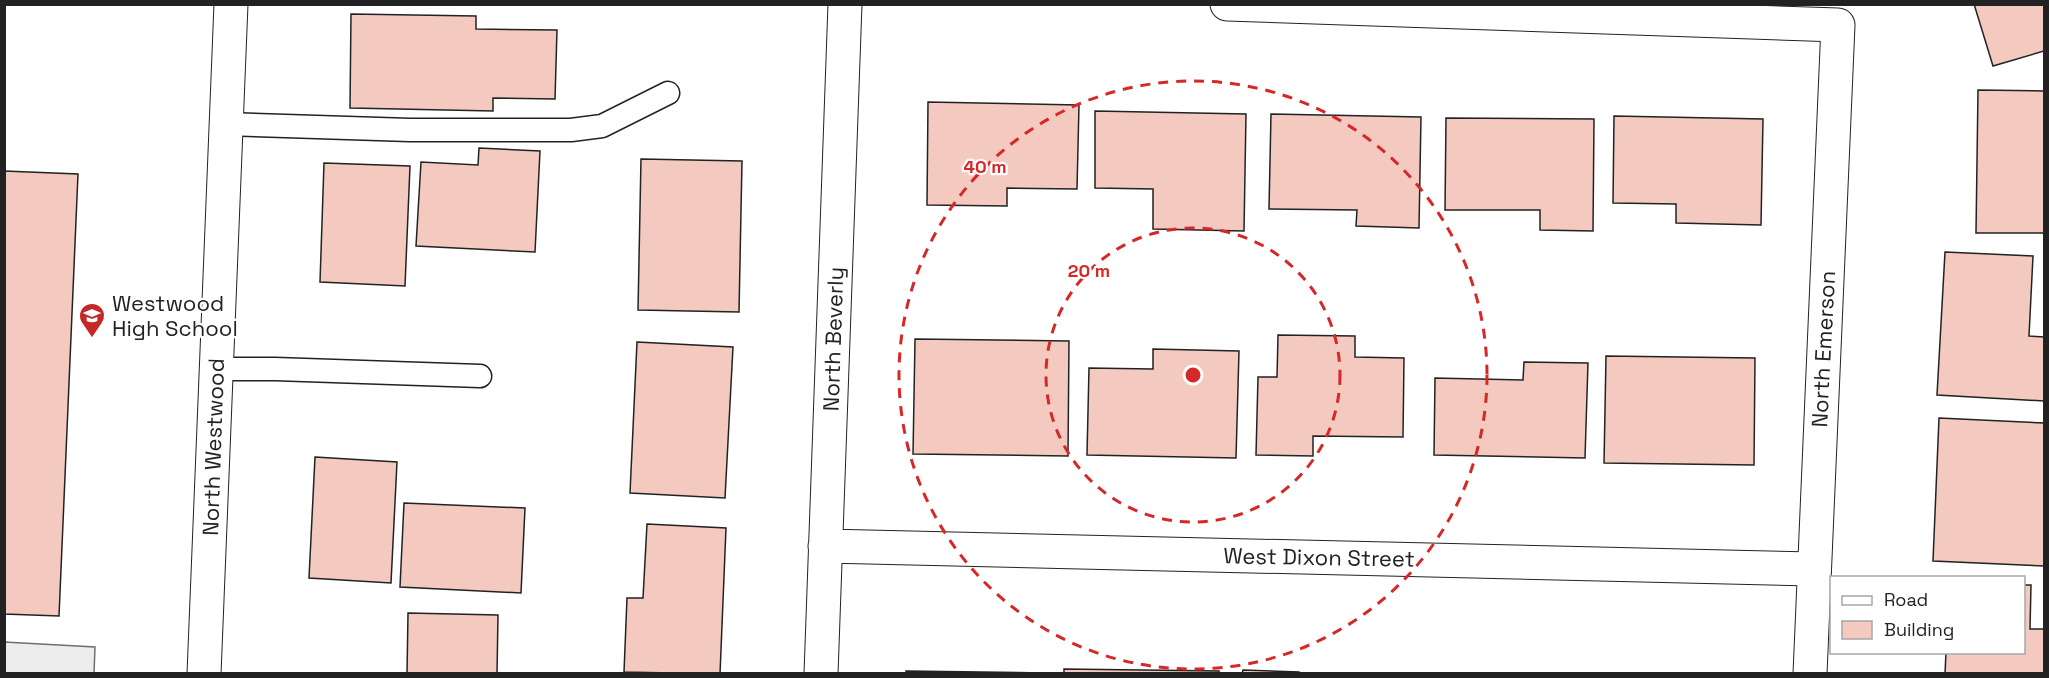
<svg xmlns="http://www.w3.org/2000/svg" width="2049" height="678" viewBox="0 0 2049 678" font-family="'Space Grotesk',sans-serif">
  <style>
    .parking { fill: #ededed; stroke: #6f6f6f; stroke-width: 1.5 }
    .building { fill: #f3c9c0; stroke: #222; stroke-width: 1.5 }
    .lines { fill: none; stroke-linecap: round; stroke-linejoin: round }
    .service-casing { stroke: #222; stroke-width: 25 }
    .minor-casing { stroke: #222; stroke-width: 35 }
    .service { stroke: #fff; stroke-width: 22 }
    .minor { stroke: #fff; stroke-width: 33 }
    .ring { fill: none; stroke: #d62828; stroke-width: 3; stroke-dasharray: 10 8 }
    .labels { text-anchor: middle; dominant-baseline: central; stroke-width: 4.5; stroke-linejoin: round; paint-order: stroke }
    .poi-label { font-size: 22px; fill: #222; stroke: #fff; text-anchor: start }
    .street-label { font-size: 22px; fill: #222; stroke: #fff }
    .centre { fill: #d62828; stroke: #fff; stroke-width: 3 }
    .ring-label { font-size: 18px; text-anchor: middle; font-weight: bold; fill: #d62828; stroke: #fff; stroke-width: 4.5; stroke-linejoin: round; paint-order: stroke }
  </style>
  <rect width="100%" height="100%" fill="#fff"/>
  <!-- parking -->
  <path class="parking" d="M4,642L95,647L94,673H5Z"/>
  <!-- building -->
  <path class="building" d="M1974,4H2044V51L1993,66Z
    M351,14L476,16V29L557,30L555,99L493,98V111L350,108Z
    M1978,90L2044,91V233H1976Z
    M928,102L1079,105L1077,189L1007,188V206L927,205Z
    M1095,111L1246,114L1244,231L1153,229V189L1095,188Z
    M1271,114L1421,117L1419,228L1356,226L1357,210L1269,209Z
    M1614,116L1763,119L1761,225L1676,223V204L1613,203Z
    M1446,118L1594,119L1593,231L1540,230V210H1445Z
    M479,148L540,151L535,252L416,246L421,162L478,165Z
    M641,159L742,161L739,312L638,310Z
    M324,163L410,166L405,286L320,282Z
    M4,171L78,174L59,616L4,614Z
    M1945,252L2033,256L2029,336L2044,337V401L1937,395Z
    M1278,335L1355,336V357L1404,358L1403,437L1313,436V456L1256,455L1258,377H1277Z
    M915,339L1069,341L1068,456L913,454Z
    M637,342L733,347L725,498L630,493Z
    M1153,349L1239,351L1236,458L1087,455L1089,368L1153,369Z
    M1606,356L1755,358L1754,465L1604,463Z
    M1524,362L1588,363L1585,458L1434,455L1435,378L1523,380Z
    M1939,418L2044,423V566L1933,561Z
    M315,457L397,462L391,583L309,578Z
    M404,503L525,508L521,593L400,587Z
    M647,524L726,528L720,674L624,672L627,598H643Z
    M2024,585H2031L2030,629H2044V674H1945L1946,652H2024Z
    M408,613L498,615L497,674H407Z
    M1064,669L1219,671V674H1064Z
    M1243,670L1299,672V674H1242Z
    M906,671L1044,673V674H906Z"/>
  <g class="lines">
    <defs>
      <path id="service" d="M225,124L410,130H571L602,126L668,93
        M215,369H275L480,376"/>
      <path id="minor" d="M1227,4L1838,25L1810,674
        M825,546L1813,569
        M204,674L231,4
        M821,674L845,4"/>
    </defs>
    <!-- service casing -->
    <use href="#service" class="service-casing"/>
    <!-- minor casing -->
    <use href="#minor" class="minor-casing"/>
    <!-- service -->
    <use href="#service" class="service"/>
    <!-- minor -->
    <use href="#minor" class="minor"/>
  </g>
  <!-- distance rings -->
  <g class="ring">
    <circle cx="1193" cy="375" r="147"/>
    <circle cx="1193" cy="375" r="294"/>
  </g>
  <!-- icons -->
  <defs>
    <symbol id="school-pin" viewBox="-11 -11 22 30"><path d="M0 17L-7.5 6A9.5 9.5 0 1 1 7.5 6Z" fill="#c62828" stroke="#fff"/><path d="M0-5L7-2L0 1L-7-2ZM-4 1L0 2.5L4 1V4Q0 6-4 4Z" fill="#fff"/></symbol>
  </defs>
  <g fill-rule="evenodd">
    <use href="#school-pin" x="77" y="301" width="30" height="40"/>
  </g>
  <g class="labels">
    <!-- poi labels -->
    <g class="poi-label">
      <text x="112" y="303">Westwood<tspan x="112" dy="25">High School</tspan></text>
    </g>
    <!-- street labels -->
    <g class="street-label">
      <text transform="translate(833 339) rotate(-88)">North Beverly</text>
      <text transform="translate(1823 349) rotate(-87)">North Emerson</text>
      <text transform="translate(213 447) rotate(-88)">North Westwood</text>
      <text transform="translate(1319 557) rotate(1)">West Dixon Street</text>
    </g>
  </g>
  <circle cx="1193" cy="375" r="9" class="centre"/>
  <g class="ring-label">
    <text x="985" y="173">40 m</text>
    <text x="1089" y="277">20 m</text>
  </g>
  <!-- border -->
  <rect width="2049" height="678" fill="none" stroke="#222222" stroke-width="12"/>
  <!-- legend -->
  <rect x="1830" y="576" width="195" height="78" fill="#ffffff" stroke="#a7a7a7" stroke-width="1.5"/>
  <rect x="1842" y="596" width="30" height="9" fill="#ffffff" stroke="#a7a7a7" stroke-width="1.5"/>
  <text x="1884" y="606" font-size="18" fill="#222222">Road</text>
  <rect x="1842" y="621" width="30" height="18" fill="#f3c9c0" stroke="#a7a7a7" stroke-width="1.5"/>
  <text x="1884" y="636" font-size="18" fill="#222222">Building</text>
</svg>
